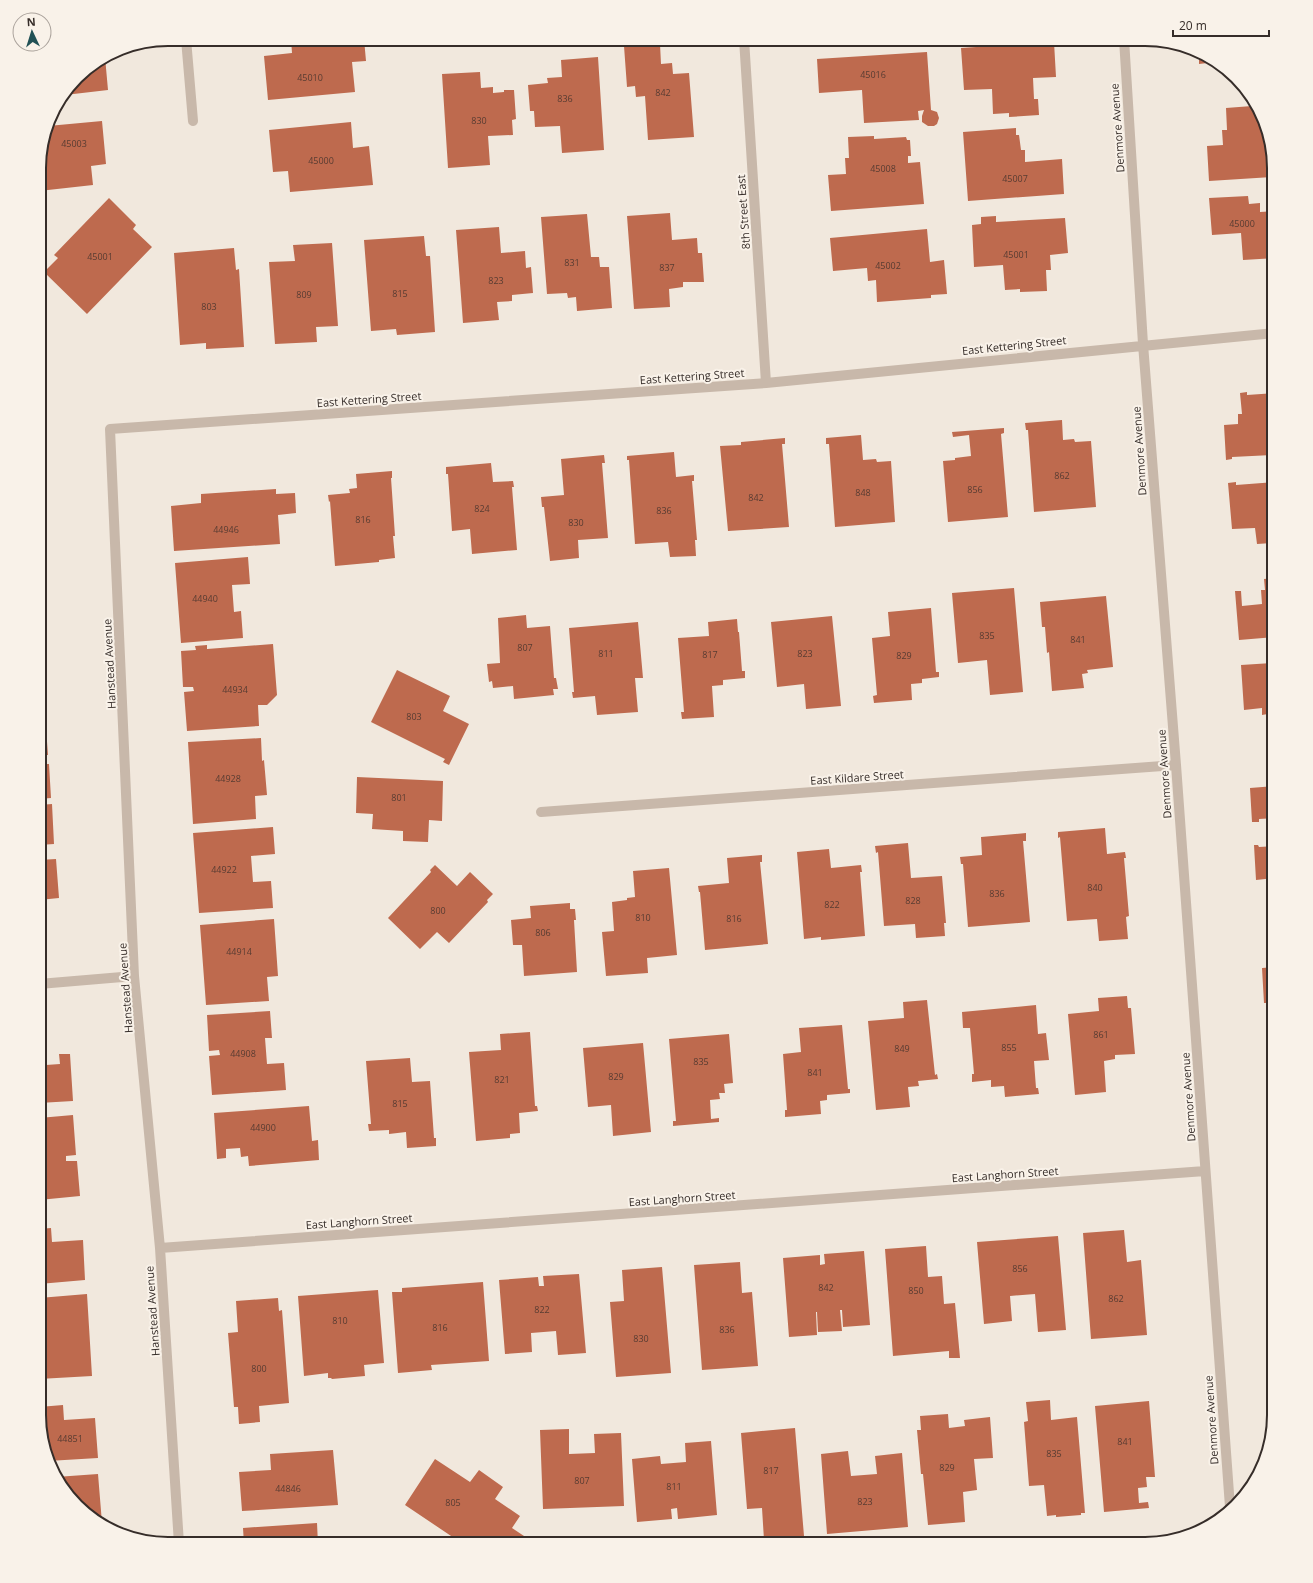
<svg xmlns="http://www.w3.org/2000/svg" width="1313" height="1583" viewBox="0 0 1313 1583" font-family="'Open Sans',sans-serif">
  <style>
    .building { fill: #be6a4e }
    .lines { fill: none; stroke-linecap: round; stroke-linejoin: round }
    .minor { stroke: #c8b8aa; stroke-width: 10 }
    .labels { text-anchor: middle; dominant-baseline: central; stroke-width: 4; stroke-linejoin: round; paint-order: stroke }
    .number-label { font-size: 9px; fill: #583c32 }
    .street-label { font-size: 11px; fill: #362d29; stroke: #f9f2e9 }
    .rim { fill: none; stroke: #362d29; stroke-width: 2 }
  </style>
  <rect width="100%" height="100%" fill="#f1e8dd"/>
  <!-- building -->
  <path class="building" d="M291,39H364L366,61L352,62L355,92L268,100L264,56L292,53Z
    M1054,42L1056,77L1033,78L1034,99H1038L1039,115L1009,117V113L993,114L992,89L964,90L961,48Z
    M660,44L661,64L672,63L673,74L689,73L694,137L648,140L645,96L636,97L635,86L627,87L624,46Z
    M927,52L931,110L937,112L939,118L937,124L934,126H928L922,122V116L924,110L918,111L919,120L864,123L862,90L819,93L817,59Z
    M1199,53L1209,56L1216,62L1199,64Z
    M105,57L108,90L65,95L83,71Z
    M598,57L604,150L562,153L560,126L535,127L534,111H530L528,85L548,83L547,78L562,77L561,60Z
    M480,72L481,88L493,87V93L504,92V90H514L516,119L512,120L513,135L488,136L490,165L448,168L442,74Z
    M1244,88L1250,94L1244,95Z
    M1252,106L1253,110H1259L1267,127L1274,168V177L1209,181L1207,146L1223,145L1222,130H1227L1226,108Z
    M102,121L106,164L91,166L93,185L39,191V159L48,126Z
    M351,122L353,148L369,146L373,185L290,192L288,171L273,172L269,130Z
    M1016,128V135H1019L1021,150H1025V162L1062,159L1064,194L968,201L963,132Z
    M874,136V139L906,137L907,140H910L911,156H908V163L920,162L924,204L831,211L828,175L846,174L845,158H849L848,137Z
    M1248,196L1249,204L1260,203V212L1274,211V258L1243,260L1241,233L1212,235L1209,198Z
    M109,198L136,225L133,229L152,247L87,314L44,272L58,258L54,255Z
    M670,213L672,240L697,238L698,253H702L704,282H683V287L669,289L670,307L634,309L627,216Z
    M587,214L591,257H599L600,267H609L612,308L577,311L576,297L568,298L567,293L547,294L541,217Z
    M996,216V222L1065,218L1068,253L1050,255L1051,270H1046L1047,291L1020,292V289L1005,290L1003,265L974,267L972,225L981,224V217Z
    M499,227L501,253L525,251L526,268L531,267L533,293L512,295V301L497,302L499,320L463,323L456,230Z
    M927,229L930,262L944,260L947,294L931,295V298L877,302L876,280L868,281L867,268L833,271L830,238Z
    M424,236L426,256H430L435,332L397,335L396,329L371,331L364,240Z
    M332,243L338,326L316,327L317,342L275,344L269,262L295,261L293,245Z
    M234,248L236,270L239,269L244,347L206,349V343L180,345L174,253Z
    M1247,392V395L1274,393V455L1232,457V459L1226,460L1224,425L1238,424V414H1242L1240,393Z
    M1062,420L1063,440L1074,439L1075,442L1091,441L1096,507L1034,512L1028,430H1026L1025,423Z
    M1004,428V433L1001,434L1008,517L948,522L943,461L955,460V458L971,456L969,435L953,437L952,432Z
    M861,435L863,460L876,459L877,462L891,461L895,522L835,527L829,444H826V438Z
    M785,438V444H782L789,527L728,531L720,446L741,445V442Z
    M674,452L676,477L694,475V481H692L697,540H695L696,556L670,557L668,542L635,544L629,460H627V456Z
    M604,455L605,463H602L608,538L578,540L579,558L550,561L544,507H542L541,497L564,495L561,459Z
    M491,463L493,482L513,481L514,487H512L517,550L472,554L470,529L452,531L448,474H446V467Z
    M392,471V478H391L395,536H393L395,558L379,560V562L335,566L330,501L329,502L328,495L350,493L349,489L357,488L356,474Z
    M1236,482V485L1274,482V543L1257,544L1255,528L1232,529L1228,483Z
    M276,489V494L295,493L296,513L278,515L280,544L174,551L171,506L201,503V494Z
    M248,557L250,584L232,585L234,612L241,611L243,638L181,643L175,563Z
    M1274,578V637L1239,640L1235,591H1241L1242,606L1262,604L1261,590H1265L1264,579Z
    M1014,588L1023,692L990,695L987,660L958,663L952,593Z
    M1106,596L1113,667L1087,670L1088,673L1082,674L1084,688L1052,691L1049,652L1047,653L1045,627H1042L1040,602Z
    M931,608L936,672H939V677L922,679V683L911,684L912,700L874,703L873,696L877,695L872,638L890,636L888,612Z
    M526,615L527,628L550,626L554,678H556L558,689H553L554,695L514,699L513,686L493,688L492,681L489,682L487,664L500,663L498,618Z
    M832,616L841,706L806,709L804,684L777,687L771,622Z
    M737,619L738,632H739L742,671H745V678L723,680V685L712,686L714,717L682,719L681,712H684L678,638L709,636L708,622Z
    M638,622L643,678H635L638,712L597,715L595,696L573,698L572,692H574L569,628Z
    M39,642H40L42,665H39Z
    M273,644L277,695L267,705H258L259,726L187,731L184,692L194,691L193,687H183L181,651L196,650L195,646L207,645V649Z
    M1274,663V713L1262,715V708L1244,710L1241,665Z
    M397,670L450,696L443,711L469,724L449,765L443,762L445,759L371,722Z
    M39,674H42L48,755H39Z
    M261,738L262,761L264,760L267,795L255,796L256,819L193,824L188,742Z
    M39,764H49L51,798L39,799Z
    M357,777L443,781L442,821L429,820L428,842L403,841V831L372,829L373,814L356,813Z
    M1274,786V818L1259,819V822H1252L1250,788Z
    M52,804L54,844L39,845V805Z
    M273,827L275,854L251,856L253,882L271,881L273,908L199,913L193,833Z
    M1105,828L1107,854L1125,852L1126,858H1124L1129,916L1126,917L1128,939L1099,941L1097,919L1067,921L1060,837L1058,838V832Z
    M1026,833V841H1023L1030,922L968,927L963,864H961L960,857L982,855L981,837Z
    M908,843L911,878L942,876L946,923H944L945,936L916,938L915,924L884,926L878,852L876,853L875,846Z
    M1254,845H1258L1259,847L1274,846V878L1256,880Z
    M829,849L831,868L861,865L862,872H860L865,936L821,940V937L804,939L797,852Z
    M762,855V862H760L768,944L705,950L700,892H699L698,886L729,883L727,858Z
    M56,859L59,898L39,900V860Z
    M435,865L457,886L470,872L493,894L487,900L488,902L449,943L437,932L420,949L388,918L431,872L430,870Z
    M669,868L677,955L647,958L648,973L606,976L602,932L614,931L612,902L627,900V898L635,897L633,871Z
    M570,903V909H575L576,920H574L577,972L524,976L522,945H513L511,920L531,918L530,906Z
    M274,919L278,976L267,977L269,1001L206,1005L200,925Z
    M1274,967V1000L1271,1001V1003H1264L1262,968Z
    M1127,996L1128,1008H1131L1135,1054L1115,1055V1059L1104,1061L1106,1092L1075,1095L1068,1014L1099,1011L1098,998Z
    M927,1000L935,1075L937,1074L938,1079L918,1081L919,1086L908,1087L910,1107L876,1110L868,1021L904,1018L903,1002Z
    M1036,1005L1038,1034L1046,1033L1049,1060L1034,1061L1036,1088H1038L1039,1094L1005,1097L1004,1086L991,1087V1080L972,1082V1074H974L970,1028H963L962,1012Z
    M270,1011L272,1038H265L267,1064L284,1063L286,1090L212,1095L209,1056L220,1055L219,1050L209,1051L207,1015Z
    M842,1025L848,1089H850V1093L827,1095V1100L820,1101L821,1114L785,1117V1110H787L783,1054L801,1052L799,1028Z
    M530,1032L535,1106H537L538,1111L519,1113L520,1133L510,1134V1138L476,1141L469,1052L501,1050L500,1034Z
    M729,1034L733,1083L724,1084L725,1093H719L720,1099L710,1100L711,1119L719,1118V1122L673,1126V1121H676L669,1039Z
    M1273,1035L1274,1037V1071H1268L1266,1036Z
    M643,1043L651,1132L613,1136L611,1105L588,1107L583,1048Z
    M59,1054H70L73,1101L39,1103V1056H45L46,1065L60,1064Z
    M410,1058L412,1082L430,1081L434,1138H436V1146L407,1148L406,1132L389,1134V1130L369,1131L368,1124H371L366,1061Z
    M309,1106L312,1141L318,1140L319,1160L249,1166L248,1156L241,1157L240,1148L226,1149V1158L217,1159L214,1113Z
    M73,1115L76,1155L66,1156V1161H77L80,1196L39,1200V1118Z
    M51,1228L52,1242L83,1240L85,1280L39,1284V1229Z
    M1124,1230L1127,1262L1141,1260L1147,1335L1091,1339L1083,1233Z
    M1058,1236L1066,1330L1038,1332L1035,1294L1010,1296L1012,1321L984,1324L977,1242Z
    M926,1246L928,1277L942,1276L944,1304L955,1303L960,1358H949V1351L893,1356L885,1249Z
    M864,1251L870,1325L843,1327L842,1310H840L842,1331L818,1332L817,1312H816L817,1335L789,1337L783,1258L820,1255V1265L825,1264L824,1254Z
    M740,1262L742,1293L752,1292L758,1366L702,1370L694,1265Z
    M662,1267L671,1373L616,1377L610,1302L624,1301L622,1270Z
    M579,1274L586,1353L558,1355L556,1331L531,1333L532,1352L505,1354L499,1280L538,1277L539,1286H544L543,1276Z
    M483,1282L489,1361L431,1365L432,1370L398,1373L392,1292H402V1288Z
    M378,1290L384,1363L364,1365L365,1376L332,1379L331,1378H328V1373L304,1376L298,1296Z
    M87,1294L92,1376L39,1379V1298Z
    M278,1298L279,1311L282,1310L289,1403L259,1406L260,1422L239,1424L238,1407H234L228,1333L238,1332L236,1301Z
    M1050,1400L1051,1420L1077,1417L1085,1513H1081V1515L1056,1517V1515L1047,1516L1044,1485L1029,1486L1024,1422L1028,1421L1026,1402Z
    M1149,1401L1155,1477H1146L1147,1487L1138,1488L1139,1503L1148,1502L1149,1508L1104,1512L1095,1406Z
    M63,1405L64,1420L95,1418L98,1458L48,1461L46,1456L39,1407Z
    M948,1414L949,1428L965,1426L964,1420L990,1417L993,1458L974,1459L977,1490L963,1492L965,1522L928,1525L923,1474H921L917,1430H921L920,1416Z
    M795,1428L804,1536L764,1540L762,1508L747,1509L741,1433Z
    M569,1429V1454L595,1453L594,1434L621,1433L624,1506L543,1509L540,1430Z
    M711,1441L717,1515L678,1519L677,1508L671,1509L672,1519L637,1522L632,1459L660,1456L661,1464L686,1462L685,1443Z
    M333,1450L338,1505L242,1511L239,1472L271,1470L270,1454Z
    M848,1451L851,1476L877,1474L875,1456L902,1453L908,1527L827,1534L821,1454Z
    M435,1459L470,1482L479,1470L503,1487L495,1499L520,1516L512,1528L536,1544H463L405,1505Z
    M98,1474L102,1523L61,1487L56,1477Z
    M317,1523L318,1544H244L243,1528Z"/>
  <g class="lines">
    <!-- minor -->
    <path class="minor" d="M186,39L193,121
      M744,39L766,383
      M1124,39L1143,344L1176,765L1230,1507
      M541,812L1176,765
      M39,984L134,976
      M160,1248L1205,1171
      M179,1544L160,1248L134,976L110,429L766,383L1274,333"/>
  </g>
  <g class="labels">
    <!-- number labels -->
    <g class="number-label">
      <text x="873" y="74">45016</text>
      <text x="310" y="77">45010</text>
      <text x="663" y="92">842</text>
      <text x="565" y="98">836</text>
      <text x="479" y="120">830</text>
      <text x="74" y="143">45003</text>
      <text x="321" y="160">45000</text>
      <text x="883" y="168">45008</text>
      <text x="1015" y="178">45007</text>
      <text x="1242" y="223">45000</text>
      <text x="1016" y="254">45001</text>
      <text x="100" y="256">45001</text>
      <text x="572" y="262">831</text>
      <text x="888" y="265">45002</text>
      <text x="667" y="267">837</text>
      <text x="496" y="280">823</text>
      <text x="400" y="293">815</text>
      <text x="304" y="294">809</text>
      <text x="209" y="306">803</text>
      <text x="1062" y="475">862</text>
      <text x="975" y="489">856</text>
      <text x="863" y="492">848</text>
      <text x="756" y="497">842</text>
      <text x="482" y="508">824</text>
      <text x="664" y="510">836</text>
      <text x="363" y="519">816</text>
      <text x="576" y="522">830</text>
      <text x="226" y="529">44946</text>
      <text x="205" y="598">44940</text>
      <text x="987" y="635">835</text>
      <text x="1078" y="639">841</text>
      <text x="525" y="647">807</text>
      <text x="606" y="653">811</text>
      <text x="805" y="653">823</text>
      <text x="710" y="654">817</text>
      <text x="904" y="655">829</text>
      <text x="235" y="689">44934</text>
      <text x="414" y="716">803</text>
      <text x="228" y="778">44928</text>
      <text x="399" y="797">801</text>
      <text x="224" y="869">44922</text>
      <text x="1095" y="887">840</text>
      <text x="997" y="893">836</text>
      <text x="913" y="900">828</text>
      <text x="832" y="904">822</text>
      <text x="438" y="910">800</text>
      <text x="643" y="917">810</text>
      <text x="734" y="918">816</text>
      <text x="543" y="932">806</text>
      <text x="239" y="951">44914</text>
      <text x="1101" y="1034">861</text>
      <text x="1009" y="1047">855</text>
      <text x="902" y="1048">849</text>
      <text x="243" y="1053">44908</text>
      <text x="701" y="1061">835</text>
      <text x="815" y="1072">841</text>
      <text x="616" y="1076">829</text>
      <text x="502" y="1079">821</text>
      <text x="400" y="1103">815</text>
      <text x="263" y="1127">44900</text>
      <text x="1020" y="1268">856</text>
      <text x="826" y="1287">842</text>
      <text x="916" y="1290">850</text>
      <text x="1116" y="1298">862</text>
      <text x="542" y="1309">822</text>
      <text x="340" y="1320">810</text>
      <text x="440" y="1327">816</text>
      <text x="727" y="1329">836</text>
      <text x="641" y="1338">830</text>
      <text x="259" y="1368">800</text>
      <text x="70" y="1438">44851</text>
      <text x="1125" y="1441">841</text>
      <text x="1054" y="1453">835</text>
      <text x="947" y="1467">829</text>
      <text x="771" y="1470">817</text>
      <text x="582" y="1480">807</text>
      <text x="674" y="1486">811</text>
      <text x="288" y="1488">44846</text>
      <text x="865" y="1501">823</text>
      <text x="453" y="1502">805</text>
    </g>
    <!-- street labels -->
    <g class="street-label">
      <text transform="translate(1117 128) rotate(-94)">Denmore Avenue</text>
      <text transform="translate(743 212) rotate(-94)">8th Street East</text>
      <text transform="translate(1014 345) rotate(-6)">East Kettering Street</text>
      <text transform="translate(692 376) rotate(-4)">East Kettering Street</text>
      <text transform="translate(369 399) rotate(-4)">East Kettering Street</text>
      <text transform="translate(1139 451) rotate(-94)">Denmore Avenue</text>
      <text transform="translate(109 664) rotate(-93)">Hanstead Avenue</text>
      <text transform="translate(1164 774) rotate(-94)">Denmore Avenue</text>
      <text transform="translate(857 777) rotate(-4)">East Kildare Street</text>
      <text transform="translate(125 988) rotate(-94)">Hanstead Avenue</text>
      <text transform="translate(1188 1097) rotate(-94)">Denmore Avenue</text>
      <text transform="translate(1005 1174) rotate(-4)">East Langhorn Street</text>
      <text transform="translate(682 1198) rotate(-4)">East Langhorn Street</text>
      <text transform="translate(359 1221) rotate(-4)">East Langhorn Street</text>
      <text transform="translate(152 1311) rotate(-94)">Hanstead Avenue</text>
      <text transform="translate(1211 1420) rotate(-94)">Denmore Avenue</text>
    </g>
  </g>
  <!-- crop -->
  <path d="M0 0H1313V1583H0ZM168 46H1145A122 122 0 0 1 1267 168V1415A122 122 0 0 1 1145 1537H168A122 122 0 0 1 46 1415V168A122 122 0 0 1 168 46Z" fill="#f9f2e9" fill-rule="evenodd"/>
  <path class="rim" d="M168 46H1145A122 122 0 0 1 1267 168V1415A122 122 0 0 1 1145 1537H168A122 122 0 0 1 46 1415V168A122 122 0 0 1 168 46Z"/>
  <!-- north arrow -->
  <g transform="translate(32 32) rotate(356)"><circle r="19" fill="#f9f2e9" stroke="#aba39c"/>
  <path d="M0-3L7 15L0 10L-7 15Z" fill="#215155"/>
  <text y="-6" font-size="11" font-weight="bold" text-anchor="middle" fill="#362d29">N</text>
  </g>
  <!-- scale -->
  <path d="M1173 30v6h96v-6" fill="none" stroke="#362d29" stroke-width="2"/>
  <text x="1179" y="30" font-size="12" fill="#362d29" stroke="#f9f2e9" stroke-width="3" paint-order="stroke">20 m</text>
</svg>
